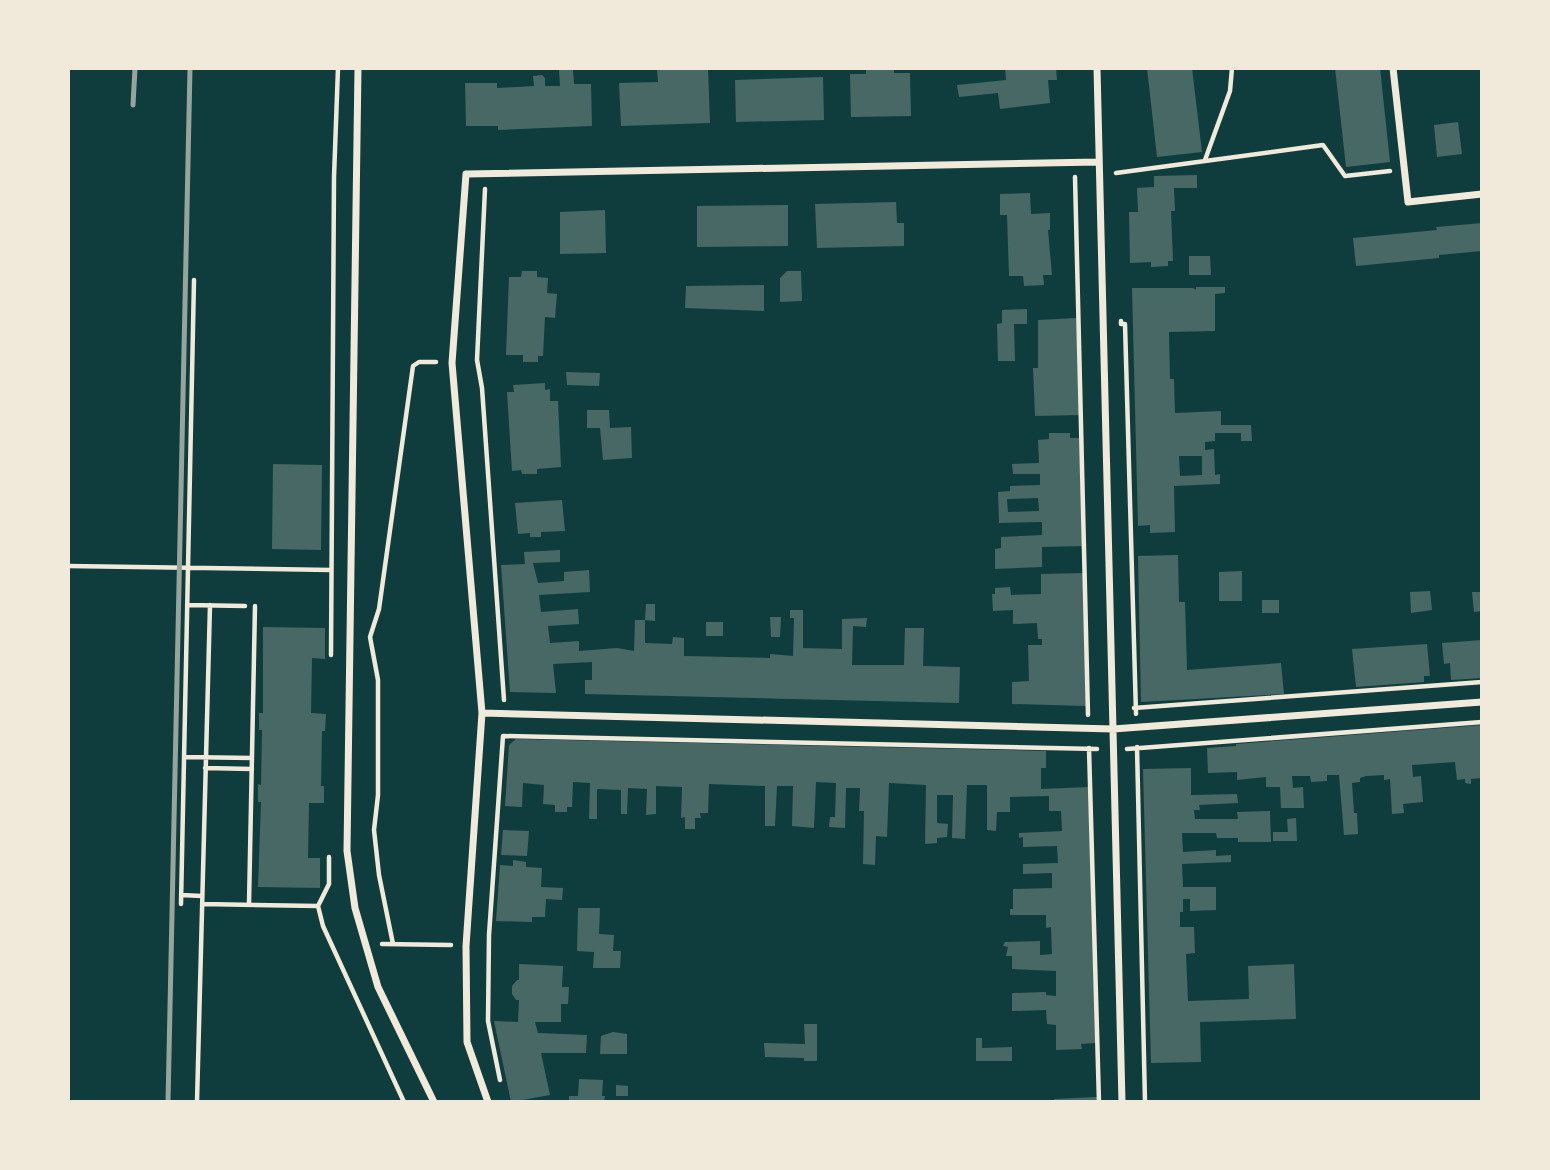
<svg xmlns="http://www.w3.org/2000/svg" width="1550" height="1170" viewBox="0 0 1550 1170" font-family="Manrope,sans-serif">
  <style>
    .building { fill: #486865; fill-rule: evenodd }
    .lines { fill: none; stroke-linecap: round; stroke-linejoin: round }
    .path { stroke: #f1e9da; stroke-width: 4.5 }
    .minor { stroke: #f1e9da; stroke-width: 7 }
    .rail { stroke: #97a49c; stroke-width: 5 }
  </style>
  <rect width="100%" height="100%" fill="#0f3d3e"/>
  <!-- building -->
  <path class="building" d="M657,68H708L710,123L621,126L619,83L658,82Z
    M866,68H894V73H910L911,116L851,117L850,74H866Z
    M1005,68H1056L1057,80H1048L1050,103L1000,109L998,93L959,97L957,85L1006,80Z
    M1147,68H1192L1202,152L1157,157Z
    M1335,68H1380L1390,162L1346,167Z
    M559,69H573L574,84H591L592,126L498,130V126H466L465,83H497V88L534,86L533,76L542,75L545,78V86H560Z
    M823,77L824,120L736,122L735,80Z
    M1458,122L1462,154L1437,157L1434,125Z
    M1197,175V188H1174L1175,211H1171L1173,261H1168V266L1151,267V262L1130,263L1129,212H1138L1137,188L1154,187V176Z
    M1030,193L1031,214L1050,213V230H1048L1052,275H1043L1044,285L1024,286L1023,276H1009L1007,215H1000V194Z
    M896,202L897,223H904V246L817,248L815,204Z
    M788,205V246L697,247V206Z
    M605,210L606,253L560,254V212Z
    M1482,223V251L1439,255V258L1356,266L1353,238L1437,230L1436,227Z
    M1189,256H1210L1211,275H1189Z
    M522,271H537V277L548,278L547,293L557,294L555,318L545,317L543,356H538V362H523V355H506L509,277H521Z
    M787,271H801L802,301L780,302V278Z
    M764,285V311L685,308L686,286Z
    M1196,287H1225V293L1215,294V331L1169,332L1170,379H1174L1175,413L1221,411V425H1251L1252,441H1241V433H1215V441L1205,442V450L1214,449L1215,475L1220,474V484L1174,486L1175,532L1150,533V525L1138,526L1132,288H1193L1196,290ZM1179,456H1202V475L1180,476Z
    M1027,309V324H1014L1015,361H998L997,324L1002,323V310Z
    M1077,318L1080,415L1035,416L1033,368H1038V320Z
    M566,372L600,373L599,386L567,385Z
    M545,383V390L550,389V401H558L561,467L537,469V474H522L521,470L512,471L507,392H514L513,385Z
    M587,410H609L610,428L631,427L632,458L603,460L600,428H587Z
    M1049,433H1070V438H1082L1084,546L1042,547V567L995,569V549L1001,548V537L1042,535V522L999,523L998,492L1010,491V486L1040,485V474H1013L1012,464L1039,463L1038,440L1049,439ZM1038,498L1039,511L1008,512L1007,499Z
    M273,464L322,465L321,550L272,549Z
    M562,500L565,531L541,532V537H530V533L518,534L515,503Z
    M560,550V562L533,563L538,583L564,581V572L589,570L590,592L539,595L541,612L578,609L579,624L548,626L550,643L579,641V651L617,648L634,651L635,620H645L646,604H655V621L645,620V643L672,644L673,637L684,638V656L770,658V654L793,656L794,618H790V610H803V648L842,649V619L867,618L866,627L853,626L852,665H904L905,628H924L923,666L960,667L959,703L585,694V680H592V662L553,664L556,693L510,692L501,565L525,564L524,552Z
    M1178,555L1179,602H1185L1187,670L1281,663L1284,694L1141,702L1138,556Z
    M1242,571V601H1219V572Z
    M1085,573L1086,706L1012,704V682L1029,681L1028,645H1042V639H1038L1037,623L1013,624V610L993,611L992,594H995V588L1010,587L1011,595L1041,594V574Z
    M1430,591L1432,610L1411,613L1410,592Z
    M1472,592H1482V611L1474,612Z
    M1262,600H1279V613H1262Z
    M770,617H781L780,637H771Z
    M706,622H723V636H706Z
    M263,627L325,628V659L312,658L311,713L326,714L325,731H322L321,786H324V803H309L308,858H320V888L258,887L261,802H258V784L261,785L262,730H259V713H263Z
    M1482,640V678L1451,680L1450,663L1444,664L1442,643Z
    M1427,644L1430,676H1424V682L1356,687L1352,649Z
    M1482,725V778L1471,779V784L1465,783V779L1457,780L1455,762L1412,765L1413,777L1421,776L1423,802L1403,804L1404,813L1392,814L1390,779L1384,780V775L1366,776L1360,778V782L1352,783L1354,813H1357L1358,834L1344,835L1339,775H1327V781L1311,782L1310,776H1292L1293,788L1303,787L1304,808H1281L1280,787H1266V777L1237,780V772L1208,773L1207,748L1236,746V744Z
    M516,739L1046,751V768H1041V789L1090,787L1096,1043L1081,1044L1082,1049L1056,1050V1025L1047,1024L1046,1010L1012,1011V993L1046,992V995L1056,996V971L1012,969V956H1006L1008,947L1003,946L1005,942L1040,941V955L1052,954L1051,927L1046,928V915H1010V909H1013V889L1052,888V873L1023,874V864L1058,863L1057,846L1023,847V837L1019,838V833L1062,831L1061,811H1049V796L1010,797V812H997L996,831L987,830V785H967L965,839L952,838L953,795H937V823L948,824L947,837L937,838V843L925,844L926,785L889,783L887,837L876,836L875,865L863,864L864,811H859L860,788H846L845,828L829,827L830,817H835L836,783L816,782L814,828L792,826L793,786H777L775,826H765V786L709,784L708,813H700L701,818H695V829H685V817L681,818L682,787L656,786V814L646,815L647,789L628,788L627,814H621V790L597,789V819H589L590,783L573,782L572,807H567V812H555V805L543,804L544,785L523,783L522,807L505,806L509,745Z
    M1191,768V795L1237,794L1238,803L1199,805L1200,810H1194L1195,819H1238L1237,812L1270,811L1271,842H1238V838H1217L1216,833H1182L1183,852L1216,850V856L1231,855V862L1182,864L1183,887H1216V910L1190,911V899H1183V912H1180V927H1194L1195,953L1186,954L1188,1001L1249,999L1248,966L1294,964L1296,1019L1200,1022L1201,1062L1151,1063L1143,769Z
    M1296,818L1297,841H1273V832H1288L1287,819Z
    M503,830L529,831L527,856L501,855Z
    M513,860L526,862V867L542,868L541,887L563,888L562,900L546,899L545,917H532V922L496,921L500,865L513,866Z
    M578,908H600L599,934L614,935L613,951H621L620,968H593L594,952L577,951Z
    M519,964L563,966L562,987H569L568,1004H561V1022H535L538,1033L587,1035L586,1053H541L550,1095L511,1102L494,1021L518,1022L519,1000H516L512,994V986L517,980H519Z
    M804,1024H817V1061H804V1058L765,1057L764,1043L805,1044Z
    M613,1032L627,1034V1054H600L601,1036Z
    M976,1038H982V1048L1012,1047V1061H976Z
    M579,1079L603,1080L602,1096H605L604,1102H569V1096H578Z
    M616,1085L628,1086V1096H616Z
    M1097,1097V1102H1054V1099Z"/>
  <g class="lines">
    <!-- path -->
    <path class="path" d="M1205,160L1230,91L1232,68
      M1116,173L1323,145L1345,176L1390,171
      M1075,177L1088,715
      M485,189L477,360L482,388L504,700
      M1121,321V324H1125L1136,714
      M68,566L331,570
      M187,605L245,606
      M331,655L334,177L338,68
      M1134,708L1482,682
      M1137,747L1145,1102
      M1089,748L1099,1102
      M1127,749L1482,722
      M184,757L252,758
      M205,768L252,769
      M329,857V884L318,906L323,926L404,1102
      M181,895L202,896
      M181,904L194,280
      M202,904L318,906
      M249,904L255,606
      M382,944L451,945
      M393,944L379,875L374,830L378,795V680L370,637L379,609L413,366L419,362H436
      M500,1080L488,1021L489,935L503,736L1097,749
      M197,1102L210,605"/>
    <!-- minor -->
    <path class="minor" d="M358,68L347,851L355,908L378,987L434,1102
      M1097,68L1122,1102
      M1393,68L1408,202L1482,194
      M482,713L1113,729L1482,702
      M488,1102L467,1042L466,946L482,713L452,363L466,174L1098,162"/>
    <!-- rail -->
    <path class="rail" d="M133,105L135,68
      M168,1102L190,68"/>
  </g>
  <!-- border -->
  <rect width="1550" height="1170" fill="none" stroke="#f1e9da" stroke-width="140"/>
</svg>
